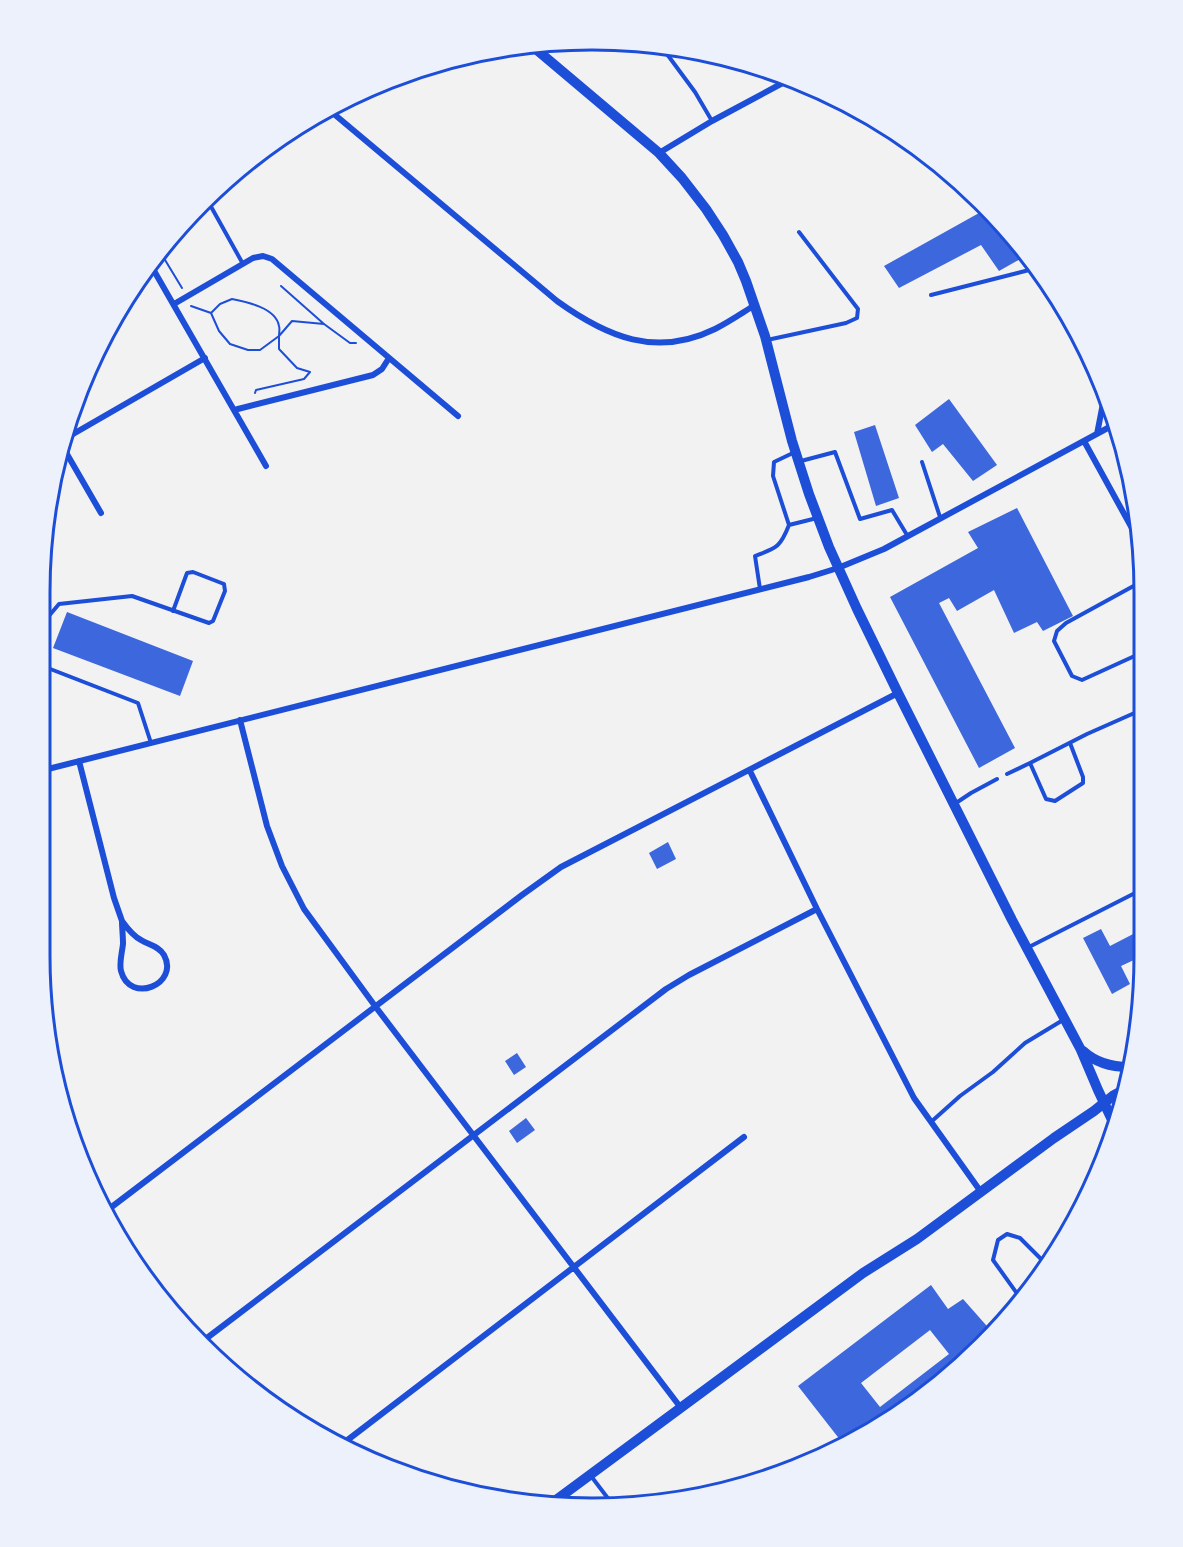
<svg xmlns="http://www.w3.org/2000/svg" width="1183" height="1547" viewBox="0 0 1183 1547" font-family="'Noto Serif',serif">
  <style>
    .building { fill: #3d67dc; fill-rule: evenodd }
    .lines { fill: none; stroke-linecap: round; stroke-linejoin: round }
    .path { stroke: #1d4ed8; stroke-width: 2 }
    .service { stroke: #1d4ed8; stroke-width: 4 }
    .minor { stroke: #1d4ed8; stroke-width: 6 }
    .secondary { stroke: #1d4ed8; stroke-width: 10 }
    .rim { fill: none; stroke: #1d4ed8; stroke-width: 3 }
  </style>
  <rect width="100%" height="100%" fill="#f2f2f2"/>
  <!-- building -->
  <path class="building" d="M988,208L1000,223L1022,258L999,271L981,245L899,288L884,266Z
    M949,399L997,465L973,481L943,444L932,452L915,425Z
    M875,425L899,498L876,506L854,432Z
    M1017,508L1073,616L1043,631L1037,622L1014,633L994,590L957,611L949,598L939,603L1015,748L979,768L890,597L978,548L968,532Z
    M67,612L193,661L180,696L53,648Z
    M668,842L676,859L657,869L649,853Z
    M1101,929L1110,946L1139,931V965L1136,959L1121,966L1130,984L1112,994L1083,938Z
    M517,1053L526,1067L514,1075L505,1061Z
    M526,1118L535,1130L517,1143L509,1131Z
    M931,1285L948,1309L963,1299L993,1333L982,1346L898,1415L841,1441L798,1386ZM930,1330L949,1354L880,1407L861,1383Z"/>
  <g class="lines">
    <!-- path -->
    <path class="path" d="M159,250L182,288
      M281,286L324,324
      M232,299C247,302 276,308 279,326C280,329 279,333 279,336L260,350H248L230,344L219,331L211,313L220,304Z
      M191,306L211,313
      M255,393L256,390L304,379L310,372L297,368L279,349V336L292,321L324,324L350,343H356"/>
    <!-- service -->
    <path class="service" d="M661,46L695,92L712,121
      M209,203L243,264
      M931,295L1037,268
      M767,340L846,323L857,318L858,309L799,232
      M801,461L835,452L860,519L892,510L907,535
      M922,462L940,517
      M789,525L773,476L774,462L795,452
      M760,589L755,556C776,548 780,548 789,525L817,518
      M40,639L48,617L59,604L132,596L209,623L213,621L225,591L224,584L193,572L187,573L173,611
      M1139,654L1082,680L1072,676L1054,641L1057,631L1066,623L1139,583
      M40,665L138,703L151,743
      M1070,743L1083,777V783L1055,801L1046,799L1030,763L1087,734L1139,711
      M1007,774L1030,763
      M956,803L971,793L997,779
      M1027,948L1139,891
      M931,1122L960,1096L993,1072L1025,1043L1063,1020
      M1021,1299L993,1260L998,1240L1007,1234L1020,1238L1048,1266
      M591,1476L613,1505"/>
    <!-- minor -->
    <path class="minor" d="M328,109L557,301C607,337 656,358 715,329C729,322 742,313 755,305
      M659,153L712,121L792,78
      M149,262L266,466
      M174,304L253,258L263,256L272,259L458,416
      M234,410L373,375L382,369L389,358
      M1097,434L1105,393
      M61,441L205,358
      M1084,441L1139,541
      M60,442L101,513
      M240,720L267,826L282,866L304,909L375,1006L681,1408
      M79,761L114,898L122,921
      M40,771L809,577L838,568L884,549L1117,423
      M750,771L817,909L914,1098L981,1192
      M122,921C127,928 133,936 141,940C149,945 159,946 164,955C180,984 130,1005 121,971C119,963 122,953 123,944C123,936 122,928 122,921Z
      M105,1212L522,895L561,867L898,693
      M199,1344L666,989L689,975L817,909
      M341,1445L744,1137"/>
    <!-- secondary -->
    <path class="secondary" d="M531,45L659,153L682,178L706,209L723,235L738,262L746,281L765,336L792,441L809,494L829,547L857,609L898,693L1012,920L1081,1050L1098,1090L1114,1124
      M1083,1051C1096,1063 1111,1067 1129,1067
      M552,1503L863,1273L917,1239L1054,1138L1094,1111L1114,1095L1123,1090"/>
  </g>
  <!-- crop -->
  <path d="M0 0H1183V1547H0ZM592 50H592A542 542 0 0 1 1134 592V956A542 542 0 0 1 592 1498H592A542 542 0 0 1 50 956V592A542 542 0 0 1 592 50Z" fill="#edf1fc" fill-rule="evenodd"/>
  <path class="rim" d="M592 50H592A542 542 0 0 1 1134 592V956A542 542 0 0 1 592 1498H592A542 542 0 0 1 50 956V592A542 542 0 0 1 592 50Z"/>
</svg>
